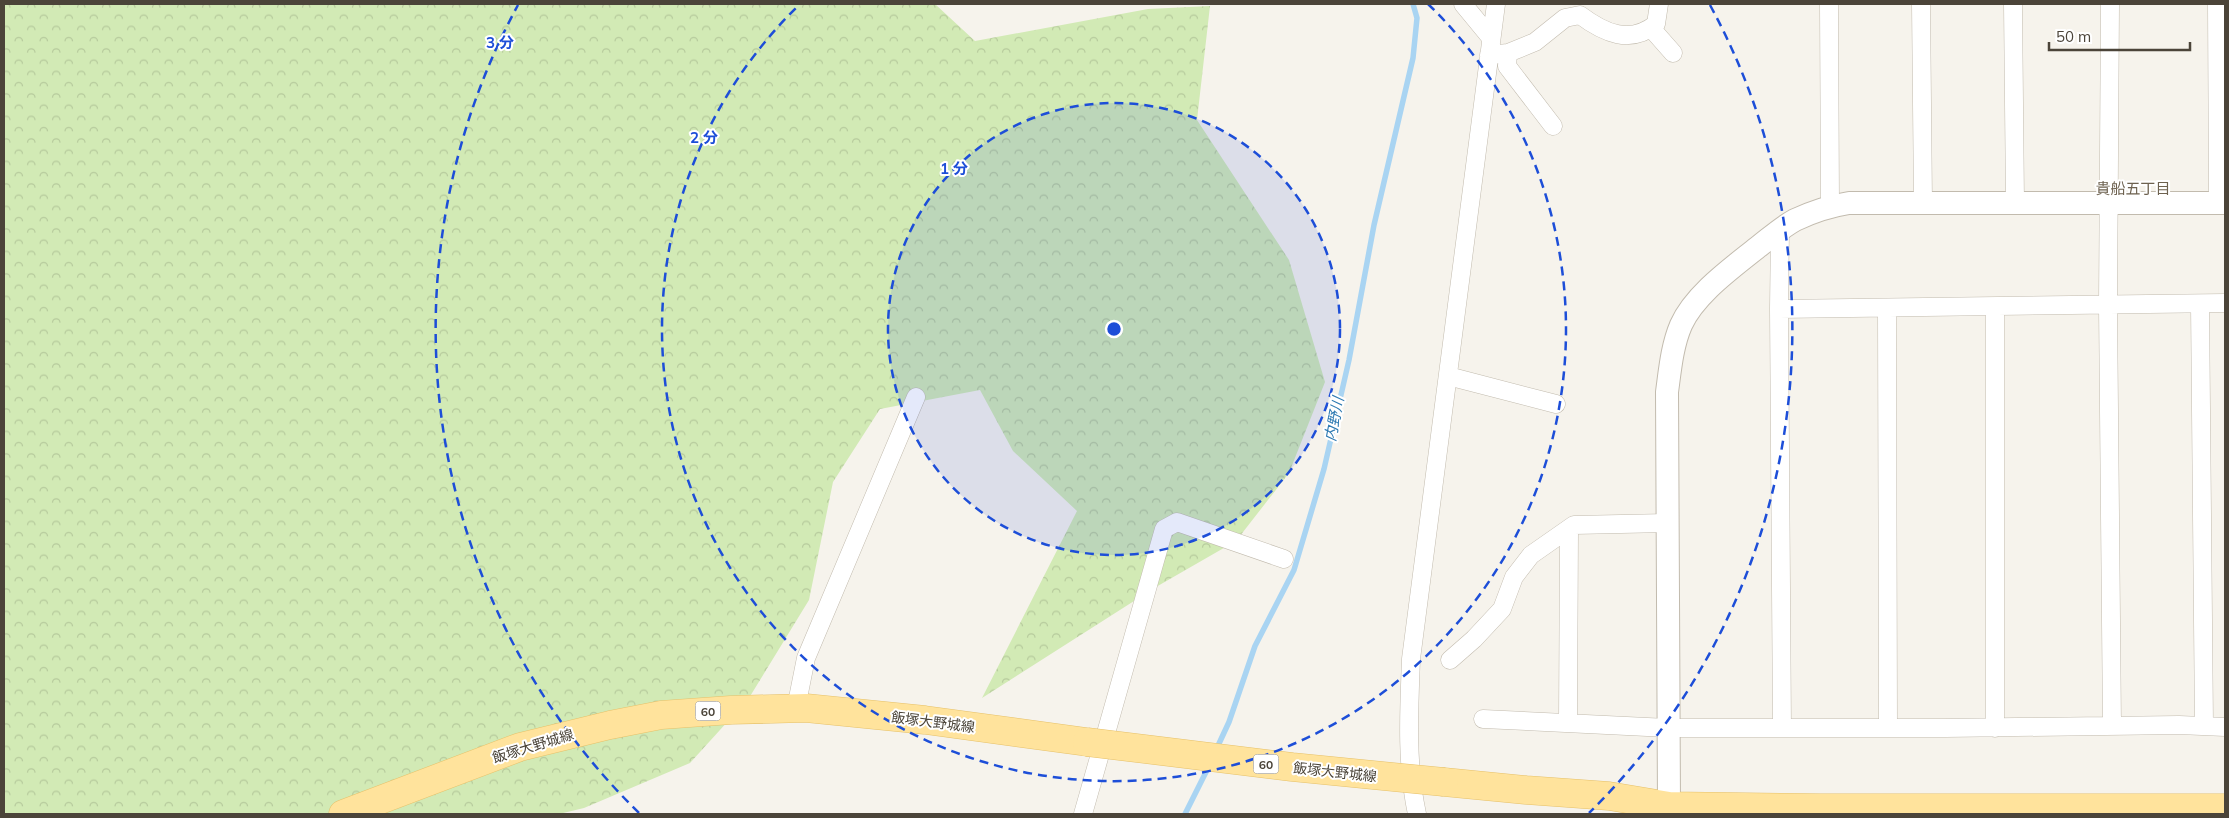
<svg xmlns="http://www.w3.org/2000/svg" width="2229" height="818" viewBox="0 0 2229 818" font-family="Mulish,'Noto Sans JP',sans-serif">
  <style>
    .forest { fill: url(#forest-crowns) }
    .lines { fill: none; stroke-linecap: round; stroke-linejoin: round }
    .stream { stroke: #a9d4f2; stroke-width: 5.5 }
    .minor-casing { stroke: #c2bbae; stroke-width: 19 }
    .tertiary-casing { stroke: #c2bbae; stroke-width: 24 }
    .primary-casing { stroke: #e6c16a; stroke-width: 29 }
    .minor { stroke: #fff; stroke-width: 18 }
    .tertiary { stroke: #fff; stroke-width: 22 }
    .primary { stroke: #ffe39c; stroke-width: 28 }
    .primary-bridge-casing { stroke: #e6c16a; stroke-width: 29; stroke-linecap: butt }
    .primary-bridge { stroke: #ffe39c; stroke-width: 28 }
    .ring { fill: none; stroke: #1d4ed8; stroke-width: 2.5; stroke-dasharray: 9 6 }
    .labels { text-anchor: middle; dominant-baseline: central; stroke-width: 4; stroke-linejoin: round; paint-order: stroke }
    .shield { fill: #fff; stroke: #817c74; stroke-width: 1 }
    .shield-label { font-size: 12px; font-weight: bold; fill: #4b4439 }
    .street-label { font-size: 14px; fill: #4b4439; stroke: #fff }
    .neighbourhood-label { font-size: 15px; fill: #6e6250; stroke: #fff }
    .water-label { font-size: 15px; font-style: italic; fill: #2e7ab2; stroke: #fff }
    .centre { fill: #1d4ed8; stroke: #fff; stroke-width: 2.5 }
    .ring-label { font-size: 15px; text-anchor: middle; font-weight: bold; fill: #1d4ed8; stroke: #fff; stroke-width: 4; stroke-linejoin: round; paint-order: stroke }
  </style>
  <defs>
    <pattern id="forest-crowns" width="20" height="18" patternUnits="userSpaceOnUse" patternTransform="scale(1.25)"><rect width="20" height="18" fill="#d2eab5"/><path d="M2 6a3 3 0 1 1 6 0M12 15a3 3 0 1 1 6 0" fill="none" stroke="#b6ca9c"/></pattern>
  </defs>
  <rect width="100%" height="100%" fill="#f6f3ec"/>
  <!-- forest -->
  <path class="forest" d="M4,4H935L975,41L1148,9L1210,6L1197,120L1289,260L1325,382L1289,473L1236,541L1156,587L982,698L1077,511L1013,451L980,390L880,409L833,482L809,600L749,698L690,763L584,808L559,814H4Z"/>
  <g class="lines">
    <!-- stream -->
    <path class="stream" d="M1216,750L1229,722L1255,646L1294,570L1324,469L1349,360L1374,225L1413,58L1417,18L1413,4
      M1185,814L1209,766"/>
    <defs>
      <path id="minor" d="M1463,4L1491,38
        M1829,4L1830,206
        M1921,4L1923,203
        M2013,4L2015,203
        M2110,4L2108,305L2112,726
        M2217,4L2218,203
        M1651,28L1673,53
        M1508,53L1507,66L1553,126
        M1489,55L1508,53L1535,42L1565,18L1580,15C1604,33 1630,45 1656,24L1659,4
        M1780,230L1779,309L1782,728
        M2200,304L2204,726
        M1887,308L1888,728
        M1995,308V728
        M1779,309L2225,303
        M1448,376L1556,404
        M1450,660L1474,639L1502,609L1514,577L1531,555L1574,525L1667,523
        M796,708L806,658L916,397
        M1483,719L1668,728H1945L2179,725L2225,727
        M1568,723L1569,529
        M1083,814L1164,529L1177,522L1284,559
        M1417,814C1406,763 1409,711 1411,659L1496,4"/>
      <path id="tertiary" d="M1669,806L1667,392C1670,370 1672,346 1681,325C1695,294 1732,268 1758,247C1770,238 1782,227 1795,220C1812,212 1830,206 1849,203H2225"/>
      <path id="primary" d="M1444,782L1526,790L1609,796L1669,806L1820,808H2225
        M343,814L520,747L610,725L661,715L731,710L806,708L925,720L1087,742"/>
    </defs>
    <!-- minor casing -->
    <use href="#minor" class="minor-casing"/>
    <!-- tertiary casing -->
    <use href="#tertiary" class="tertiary-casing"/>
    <!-- primary casing -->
    <use href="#primary" class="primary-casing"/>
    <!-- minor -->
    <use href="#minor" class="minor"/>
    <!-- tertiary -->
    <use href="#tertiary" class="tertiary"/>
    <!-- primary -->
    <use href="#primary" class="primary"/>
    <defs>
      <path id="primary-bridge" d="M1087,742L1292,767L1444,782"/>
    </defs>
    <!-- primary-bridge casing -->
    <use href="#primary-bridge" class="primary-bridge-casing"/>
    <!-- primary-bridge -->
    <use href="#primary-bridge" class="primary-bridge"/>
  </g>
  <!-- distance rings -->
  <circle cx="1114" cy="329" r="226" fill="#1d4ed8" fill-opacity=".12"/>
  <g class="ring">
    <circle cx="1114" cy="329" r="226"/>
    <path d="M1428 4A452 452 0 1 1 800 4"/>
    <path d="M639 813A678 678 0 0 1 518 5M1710 5A678 678 0 0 1 1589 813"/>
  </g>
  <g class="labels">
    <!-- shield labels -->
    <g class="shield">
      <rect x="695.5" y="701.5" width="25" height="19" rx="4"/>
      <rect x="1253.5" y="754.5" width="25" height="19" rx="4"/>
    </g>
    <g class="shield-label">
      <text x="708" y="711">60</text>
      <text x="1266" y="764">60</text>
    </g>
    <!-- street labels -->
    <g class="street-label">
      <text transform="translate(933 722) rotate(7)">飯塚大野城線</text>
      <text transform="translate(533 746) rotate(-17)">飯塚大野城線</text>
      <text transform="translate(1335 772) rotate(6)">飯塚大野城線</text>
    </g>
    <!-- neighbourhood labels -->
    <g class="neighbourhood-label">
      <text x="2133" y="188">貴船五丁目</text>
    </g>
    <!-- water labels -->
    <g class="water-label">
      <text transform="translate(1334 419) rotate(-79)">内野川</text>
    </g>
  </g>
  <circle cx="1114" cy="329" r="8" class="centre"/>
  <g class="ring-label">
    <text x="500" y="48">3 分</text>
    <text x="704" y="143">2 分</text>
    <text x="954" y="174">1 分</text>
  </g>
  <!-- border -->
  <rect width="2229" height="818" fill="none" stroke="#4b4439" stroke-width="10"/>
  <!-- scale -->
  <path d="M2049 42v8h141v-8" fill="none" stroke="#4b4439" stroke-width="2.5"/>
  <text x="2056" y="42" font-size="15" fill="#4b4439" stroke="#ffffff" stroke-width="4" paint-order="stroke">50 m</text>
</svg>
